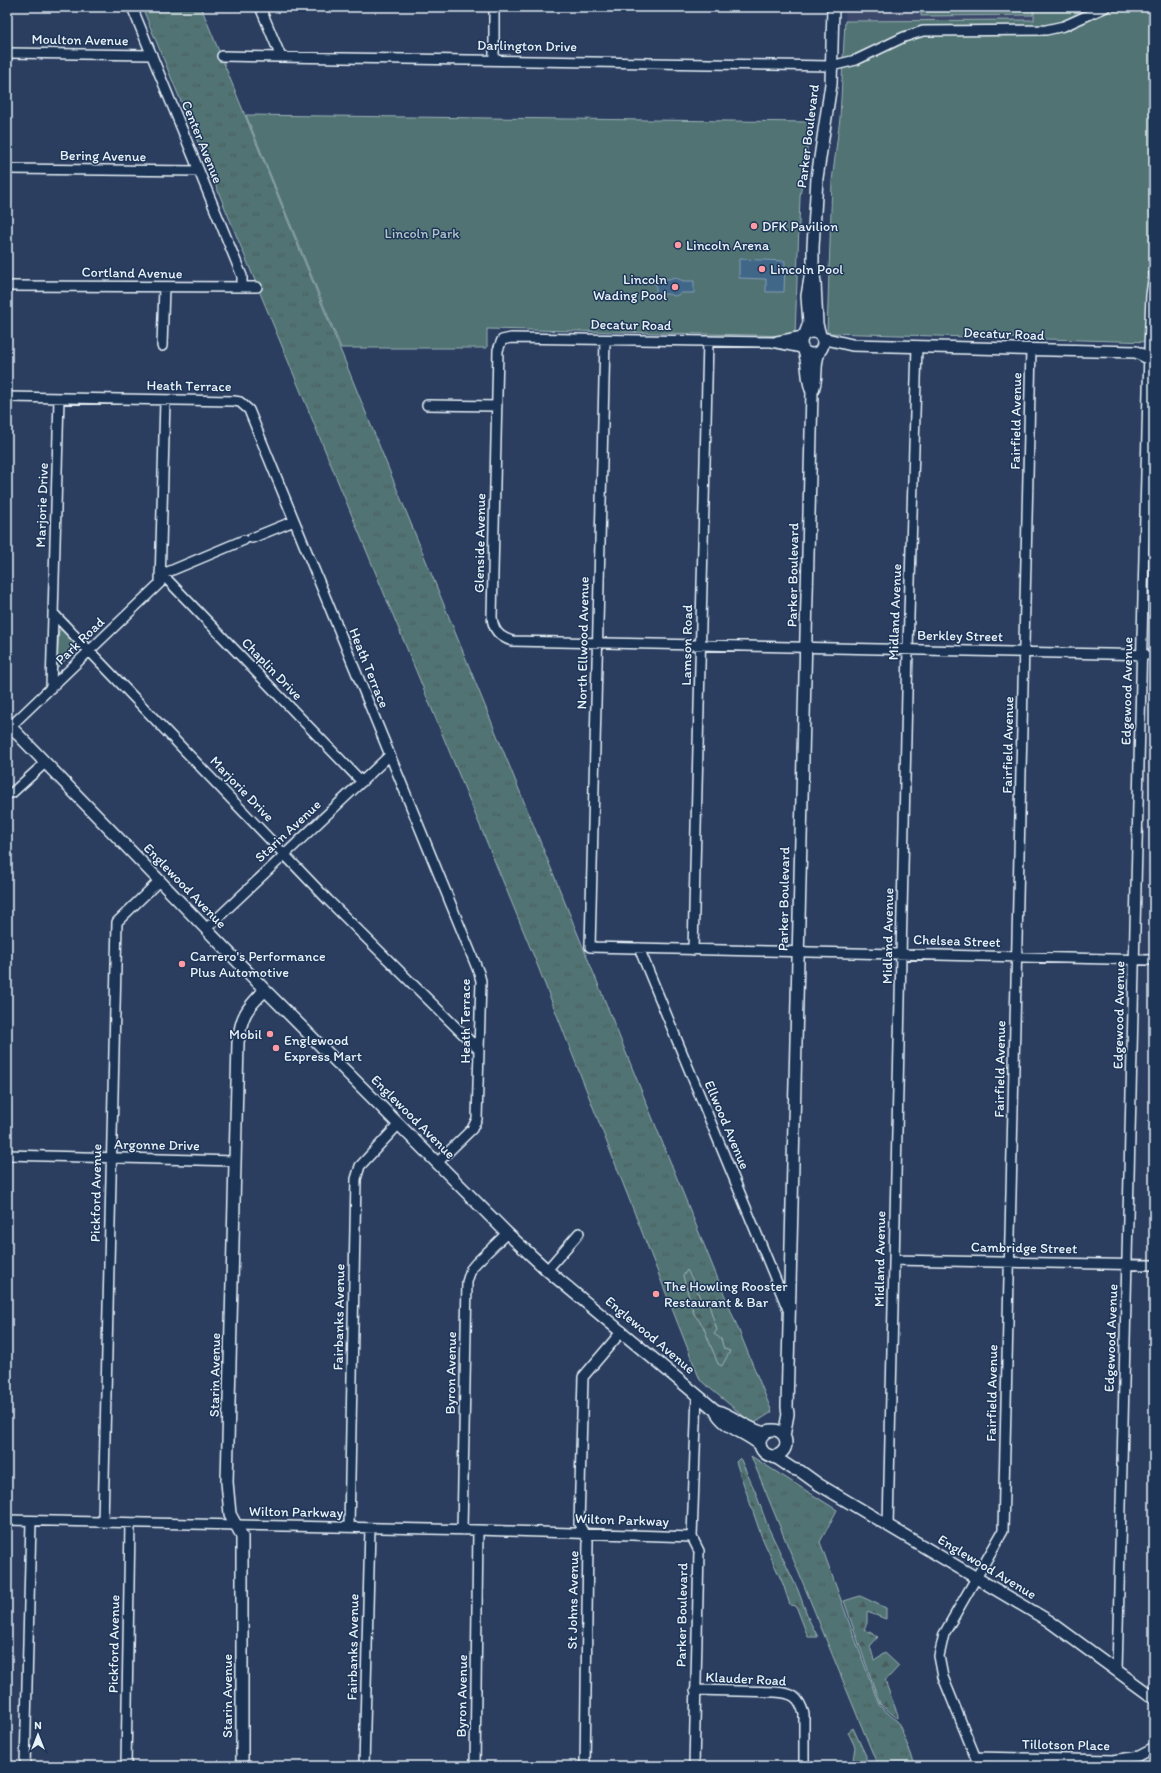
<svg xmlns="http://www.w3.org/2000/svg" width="1161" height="1773" viewBox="0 0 1161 1773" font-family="Itim,sans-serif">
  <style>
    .built { fill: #3c496b }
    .grass { fill: url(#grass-tufts); stroke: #9cb2b6 }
    .forest { fill: url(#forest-firs); stroke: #9cb2b6 }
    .green { fill: #517373; stroke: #9cb2b6 }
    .water { fill: #416688; stroke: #849eb5 }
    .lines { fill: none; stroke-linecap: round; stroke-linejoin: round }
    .minor-casing { stroke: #e8f1f8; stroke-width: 12 }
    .tertiary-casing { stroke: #e8f1f8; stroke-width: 14 }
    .minor { stroke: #1d3557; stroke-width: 9 }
    .tertiary { stroke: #1d3557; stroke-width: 11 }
    .poi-dot { fill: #ff9aa2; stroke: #1d3557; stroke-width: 1.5 }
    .labels { text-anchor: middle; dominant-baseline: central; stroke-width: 3; stroke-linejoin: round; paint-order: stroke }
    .street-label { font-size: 14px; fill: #e8f1f8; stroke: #1d3557 }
    .poi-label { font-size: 14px; fill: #e8f1f8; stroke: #1d3557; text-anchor: start }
    .park-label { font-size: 14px; fill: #b3c5c9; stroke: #1d3557 }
  </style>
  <defs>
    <pattern id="grass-tufts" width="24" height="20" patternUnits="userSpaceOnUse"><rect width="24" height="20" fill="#517373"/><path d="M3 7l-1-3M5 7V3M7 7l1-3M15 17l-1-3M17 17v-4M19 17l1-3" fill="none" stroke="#4b5b5c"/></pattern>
    <pattern id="forest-firs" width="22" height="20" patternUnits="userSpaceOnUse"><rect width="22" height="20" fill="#517373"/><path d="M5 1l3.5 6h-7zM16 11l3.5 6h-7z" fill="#4b5b5c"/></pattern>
  </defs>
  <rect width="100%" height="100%" fill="#2b3e60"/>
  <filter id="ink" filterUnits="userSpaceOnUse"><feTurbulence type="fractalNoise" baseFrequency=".025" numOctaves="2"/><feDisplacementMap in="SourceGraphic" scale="8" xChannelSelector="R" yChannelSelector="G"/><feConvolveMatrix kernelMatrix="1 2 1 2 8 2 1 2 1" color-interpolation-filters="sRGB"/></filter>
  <g filter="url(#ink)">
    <!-- built -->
    <path class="built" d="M846,7H1034V20L845,21Z"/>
    <!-- grass -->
    <path class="grass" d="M142,7H201L772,1412L753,1424L700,1380L535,959Z
      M751,1456L837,1510L820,1542L879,1705L898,1722L916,1766H878L877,1764Z"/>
    <!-- forest -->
    <path class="forest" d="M687,1270L696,1286L700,1299L708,1302L717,1330L714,1334L721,1339L724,1349L730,1351L722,1366L718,1364L703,1326L694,1314L683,1276Z
      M740,1458L755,1491L768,1527L798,1590L809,1620L818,1637H808L796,1606L790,1605L783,1584L761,1535L736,1462Z
      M860,1596L886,1608V1619L867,1612V1623L864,1629L878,1637L870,1646L874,1660L885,1653L899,1666L885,1681L898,1715L897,1718L880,1704L844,1601Z
      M853,1728L866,1756V1764L853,1760L855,1747L848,1732Z"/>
    <!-- green -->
    <path class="green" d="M921,7H1033V15L921,16Z
      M1034,7H1154V342L827,333L832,181L840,118L845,21L1034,20Z
      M246,115L811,122L800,197L795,336L487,329V348H341Z
      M59,630H62L79,647L58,667L57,663Z"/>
    <!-- water -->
    <path class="water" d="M739,259L785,261L784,292H766V279L739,278Z
      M674,277L683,281H694V293H682L675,296L668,294H656V279H670Z"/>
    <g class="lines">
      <defs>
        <path id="minor" d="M132,7L242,276V287
          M260,7L281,57
          M7,53L152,55
          M222,56L831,66L856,60L904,37L923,31L1046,30L1064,26L1106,7
          M494,59V7
          M7,169L199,171
          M7,286L257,287
          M605,340L590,947L1154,960
          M777,341L803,336
          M162,346L164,287
          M802,348L772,342L511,338L502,340L498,350L492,617C493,630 499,637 512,641L1154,655
          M7,397L234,401L240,402L249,410L479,973L481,981L477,1119L472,1129L438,1162
          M427,405L497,406
          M252,538L294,521
          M160,572L362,782
          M163,574L244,540
          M53,613L328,900L479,1050
          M51,688L59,398
          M11,726L160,583L165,400
          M7,793H12L45,763
          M206,929L390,755
          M639,948L789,1312
          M693,950L708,341
          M7,1155L235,1161
          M894,1260L1154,1265
          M547,1270L579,1233
          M7,1520L478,1530L692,1537
          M103,1522L117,922L159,881
          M888,1526L908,649L917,346
          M349,1527L356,1179L360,1166L399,1124
          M462,1530L467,1282L471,1269L476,1263L507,1233
          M1117,1671L1149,350L1151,295L1154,273
          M695,1690L775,1692C792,1693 799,1696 804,1714V1766
          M976,1757L1113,1760L1139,1756L1154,1748
          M25,1766L31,1521
          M126,1766L130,1523
          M364,1766L370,1528
          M475,1766L478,1530
          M585,1766L588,1541L579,1524L583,1377L622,1331
          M694,1766L699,1551L692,1537L697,1394
          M979,1766L943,1677L939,1656L944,1634L1003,1531L1031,349"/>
        <path id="tertiary" d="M801 343a11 11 0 1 1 22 0a11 11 0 1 1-22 0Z
          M805,334L809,323L807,296L811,272
          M820,335L817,324L815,283L813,268V247L817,178L831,84L833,7
          M822,338L852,345L1136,352L1154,361
          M804,351C809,365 806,379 812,392
          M7,723L265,990L507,1233L547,1270L715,1410C733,1415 746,1429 765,1433
          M715,1410C723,1428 746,1432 760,1445
          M760 1443a13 13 0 1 1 26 0a13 13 0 1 1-26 0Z
          M784,1436L788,1414L787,1407L812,392C819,379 813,366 819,353
          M771,1456L778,1459L793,1469L800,1471L818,1484L1049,1621L1154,1698
          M242,1766V1536L230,1514L227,1482L238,1043C241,1016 246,1009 265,990"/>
      </defs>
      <!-- minor casing -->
      <use href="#minor" class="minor-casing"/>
      <!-- tertiary casing -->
      <use href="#tertiary" class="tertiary-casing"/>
      <!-- minor -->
      <use href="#minor" class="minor"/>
      <!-- tertiary -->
      <use href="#tertiary" class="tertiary"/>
    </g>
  </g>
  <!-- markers -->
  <g class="poi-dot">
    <circle cx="754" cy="226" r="4"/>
    <circle cx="678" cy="245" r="4"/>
    <circle cx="762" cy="269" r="4"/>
    <circle cx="675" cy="287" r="4"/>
    <circle cx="182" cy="964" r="4"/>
    <circle cx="270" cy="1034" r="4"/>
    <circle cx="276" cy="1048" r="4"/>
    <circle cx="656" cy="1294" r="4"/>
  </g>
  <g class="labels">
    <!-- street labels -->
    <g class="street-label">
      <text transform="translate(80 40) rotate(1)">Moulton Avenue</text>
      <text transform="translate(527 46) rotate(1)">Darlington Drive</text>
      <text transform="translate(808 136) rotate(-83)">Parker Boulevard</text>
      <text transform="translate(202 142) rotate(68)">Center Avenue</text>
      <text transform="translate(103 156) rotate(1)">Bering Avenue</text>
      <text transform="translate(132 273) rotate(1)">Cortland Avenue</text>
      <text transform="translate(631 325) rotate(1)">Decatur Road</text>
      <text transform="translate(1004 334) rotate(2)">Decatur Road</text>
      <text transform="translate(189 386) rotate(1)">Heath Terrace</text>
      <text transform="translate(1016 421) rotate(-89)">Fairfield Avenue</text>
      <text transform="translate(42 505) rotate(-88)">Marjorie Drive</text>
      <text transform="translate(480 543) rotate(-89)">Glenside Avenue</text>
      <text transform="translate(793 575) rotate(-89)">Parker Boulevard</text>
      <text transform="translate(895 612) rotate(-88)">Midland Avenue</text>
      <text transform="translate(960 636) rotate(1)">Berkley Street</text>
      <text transform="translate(80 641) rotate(-44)">Park Road</text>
      <text transform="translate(583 643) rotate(-89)">North Ellwood Avenue</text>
      <text transform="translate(687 645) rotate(-89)">Lamson Road</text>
      <text transform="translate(369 668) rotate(68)">Heath Terrace</text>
      <text transform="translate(272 669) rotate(46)">Chaplin Drive</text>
      <text transform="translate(1127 691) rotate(-89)">Edgewood Avenue</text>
      <text transform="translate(1008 745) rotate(-89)">Fairfield Avenue</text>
      <text transform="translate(242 789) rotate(46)">Marjorie Drive</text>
      <text transform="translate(288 831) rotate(-43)">Starin Avenue</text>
      <text transform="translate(185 886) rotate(46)">Englewood Avenue</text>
      <text transform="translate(784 899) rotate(-89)">Parker Boulevard</text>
      <text transform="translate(888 936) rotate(-89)">Midland Avenue</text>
      <text transform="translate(957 941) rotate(2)">Chelsea Street</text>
      <text transform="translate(1119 1015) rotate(-89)">Edgewood Avenue</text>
      <text transform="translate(465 1021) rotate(-90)">Heath Terrace</text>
      <text transform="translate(1000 1069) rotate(-89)">Fairfield Avenue</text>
      <text transform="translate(413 1117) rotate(45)">Englewood Avenue</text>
      <text transform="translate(727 1125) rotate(67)">Ellwood Avenue</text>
      <text transform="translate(157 1145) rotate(1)">Argonne Drive</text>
      <text transform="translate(96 1193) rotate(-89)">Pickford Avenue</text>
      <text transform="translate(1024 1248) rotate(1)">Cambridge Street</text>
      <text transform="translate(880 1259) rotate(-89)">Midland Avenue</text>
      <text transform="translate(339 1317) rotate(-89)">Fairbanks Avenue</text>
      <text transform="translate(650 1335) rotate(40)">Englewood Avenue</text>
      <text transform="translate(1111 1338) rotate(-88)">Edgewood Avenue</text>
      <text transform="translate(451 1373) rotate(-89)">Byron Avenue</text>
      <text transform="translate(215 1375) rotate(-89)">Starin Avenue</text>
      <text transform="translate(992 1393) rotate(-89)">Fairfield Avenue</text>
      <text transform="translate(296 1512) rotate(1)">Wilton Parkway</text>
      <text transform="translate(622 1520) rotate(2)">Wilton Parkway</text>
      <text transform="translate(987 1567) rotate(31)">Englewood Avenue</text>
      <text transform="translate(573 1600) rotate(-89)">St Johns Avenue</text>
      <text transform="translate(682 1615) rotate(-89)">Parker Boulevard</text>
      <text transform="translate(114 1644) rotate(-89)">Pickford Avenue</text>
      <text transform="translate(353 1647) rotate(-89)">Fairbanks Avenue</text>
      <text transform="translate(746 1679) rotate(3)">Klauder Road</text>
      <text transform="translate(227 1696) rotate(-90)">Starin Avenue</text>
      <text transform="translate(462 1696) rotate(-89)">Byron Avenue</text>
      <text transform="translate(1066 1745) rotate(1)">Tillotson Place</text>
    </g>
    <!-- poi labels -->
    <g class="poi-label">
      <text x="762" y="226">DFK Pavilion</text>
      <text x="686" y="245">Lincoln Arena</text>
      <text x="770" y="269">Lincoln Pool</text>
      <text x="667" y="279" text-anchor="end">Lincoln<tspan x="667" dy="16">Wading Pool</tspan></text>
      <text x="190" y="956">Carrero's Performance<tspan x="190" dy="16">Plus Automotive</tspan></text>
      <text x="262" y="1034" text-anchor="end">Mobil</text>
      <text x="284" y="1040">Englewood<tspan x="284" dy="16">Express Mart</tspan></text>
      <text x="664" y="1286">The Howling Rooster<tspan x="664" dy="16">Restaurant &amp; Bar</tspan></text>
    </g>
    <!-- park labels -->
    <g class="park-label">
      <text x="422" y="233">Lincoln Park</text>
    </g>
  </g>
  <!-- margin -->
  <rect width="1161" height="1773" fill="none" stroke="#1d3557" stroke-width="24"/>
  <rect x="12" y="12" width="1137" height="1749" fill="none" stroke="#e8f1f8" stroke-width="1.5" filter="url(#ink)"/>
  <!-- north arrow -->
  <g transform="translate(38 1735)" stroke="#1d3557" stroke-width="3" paint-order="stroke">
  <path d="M0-3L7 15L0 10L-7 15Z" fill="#e8f1f8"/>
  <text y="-6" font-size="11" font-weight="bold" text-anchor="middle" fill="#e8f1f8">N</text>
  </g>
</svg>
